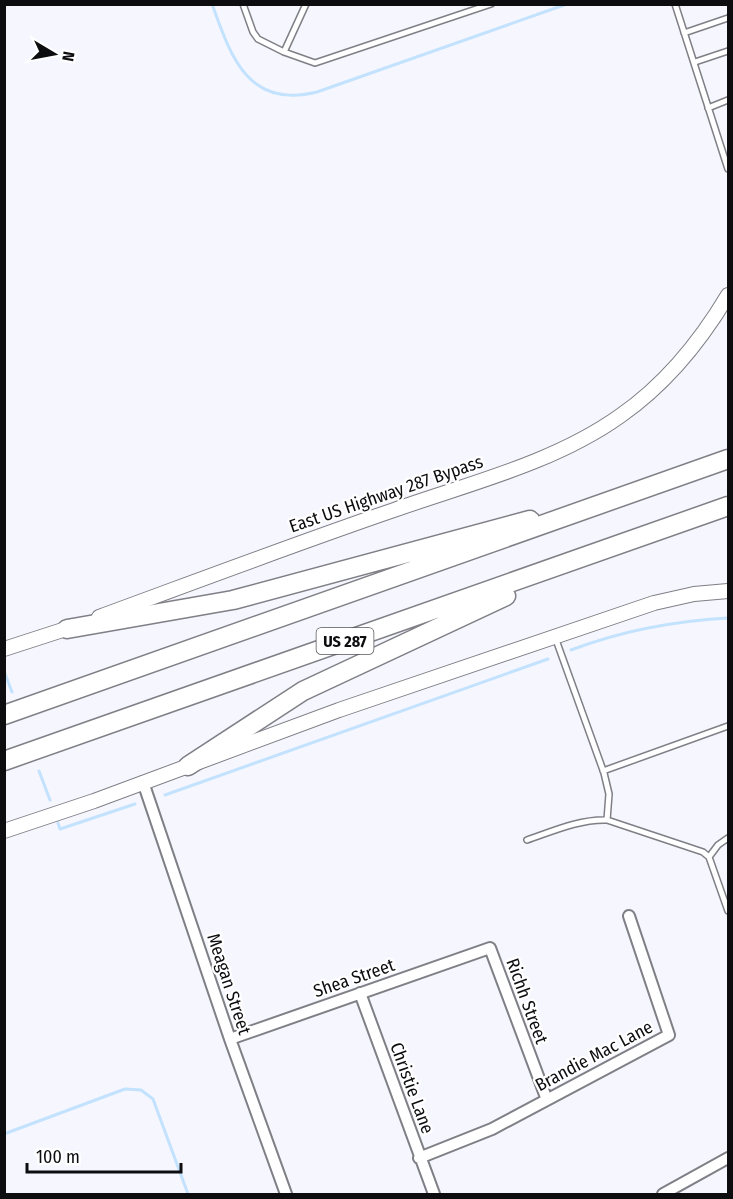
<svg xmlns="http://www.w3.org/2000/svg" width="733" height="1199" viewBox="0 0 733 1199" font-family="'Fira Sans Condensed',sans-serif">
  <style>
    .lines { fill: none; stroke-linecap: round; stroke-linejoin: round }
    .stream { stroke: #c3e2fd; stroke-width: 3 }
    .lane-casing { stroke: #7f7f86; stroke-width: 8 }
    .street-casing { stroke: #7f7f86; stroke-width: 14 }
    .secondary-casing { stroke: #7f7f86; stroke-width: 16 }
    .highway-casing { stroke: #7f7f86; stroke-width: 21 }
    .lane { stroke: #fff; stroke-width: 5 }
    .street { stroke: #fff; stroke-width: 10 }
    .secondary { stroke: #fff; stroke-width: 14 }
    .highway { stroke: #fff; stroke-width: 18 }
    .labels { text-anchor: middle; dominant-baseline: central; stroke-width: 4.5; stroke-linejoin: round; paint-order: stroke }
    .shield { fill: #fff; stroke: #565658; stroke-width: 1.5 }
    .shield-label { font-size: 16px; font-weight: bold; fill: #0d0d10 }
    .street-label { font-size: 18px; fill: #0d0d10; stroke: #fff }
  </style>
  <rect width="100%" height="100%" fill="#f6f6ff"/>
  <g class="lines">
    <!-- stream -->
    <path class="stream" d="M212,4C231,57 248,109 317,92L567,4
      M571,650C621,631 674,621 728,618
      M4,671L12,692
      M39,771L50,800
      M165,795L548,659
      M58,823L60,829L135,804
      M4,1134L125,1089L141,1090L153,1099L188,1194"/>
    <defs>
      <path id="lane" d="M243,4L253,32L258,39L284,52L315,63L491,4
        M675,4L728,169
        M684,33L728,18
        M284,52L306,4
        M695,62L728,51
        M708,108L728,100
        M555,637L604,773L609,794L607,820L703,852L709,857L728,911
        M603,771L728,726
        M527,840C553,831 580,819 607,820
        M709,857L718,845L728,838"/>
      <path id="street" d="M143,782L230,1039L286,1194
        M360,993L434,1194
        M230,1039L490,948L547,1100
        M419,1158L492,1129L669,1035L629,916
        M663,1194L728,1158"/>
      <path id="secondary" d="M99,617C197,581 295,544 394,510C470,483 554,463 620,416C666,384 700,342 728,295
        M4,649L75,626
        M4,831L94,801L339,710L654,603L694,594L728,591"/>
      <path id="highway" d="M67,629L233,600L530,520
        M4,715L728,459
        M4,761L728,506
        M188,766L303,691L506,596"/>
    </defs>
    <!-- lane casing -->
    <use href="#lane" class="lane-casing"/>
    <!-- street casing -->
    <use href="#street" class="street-casing"/>
    <!-- secondary casing -->
    <use href="#secondary" class="secondary-casing"/>
    <!-- highway casing -->
    <use href="#highway" class="highway-casing"/>
    <!-- lane -->
    <use href="#lane" class="lane"/>
    <!-- street -->
    <use href="#street" class="street"/>
    <!-- secondary -->
    <use href="#secondary" class="secondary"/>
    <!-- highway -->
    <use href="#highway" class="highway"/>
  </g>
  <g class="labels">
    <!-- shield labels -->
    <rect class="shield" x="316.5" y="628" width="57" height="26" rx="4.5"/>
    <g class="shield-label">
      <text x="345" y="641">US 287</text>
    </g>
    <!-- street labels -->
    <g class="street-label">
      <text transform="translate(386 494) rotate(-19)">East US Highway 287 Bypass</text>
      <text transform="translate(354 978) rotate(-19)">Shea Street</text>
      <text transform="translate(229 984) rotate(72)">Meagan Street</text>
      <text transform="translate(527 1001) rotate(70)">Richh Street</text>
      <text transform="translate(594 1056) rotate(-28)">Brandie Mac Lane</text>
      <text transform="translate(412 1088) rotate(70)">Christie Lane</text>
    </g>
  </g>
  <!-- border -->
  <rect width="733" height="1199" fill="none" stroke="#0d0d10" stroke-width="12"/>
  <!-- north arrow -->
  <g transform="translate(54 54) rotate(100)" stroke="#ffffff" stroke-width="4.5" paint-order="stroke">
  <path d="M0-4.5L10 22L0 15L-10 22Z" fill="#0d0d10"/>
  <text y="-9" font-size="16" font-weight="bold" text-anchor="middle" fill="#0d0d10">N</text>
  </g>
  <!-- scale -->
  <path d="M27 1163v9h154v-9" fill="none" stroke="#0d0d10" stroke-width="3"/>
  <text x="36" y="1163" font-size="18" fill="#0d0d10" stroke="#ffffff" stroke-width="4.5" paint-order="stroke">100 m</text>
</svg>
